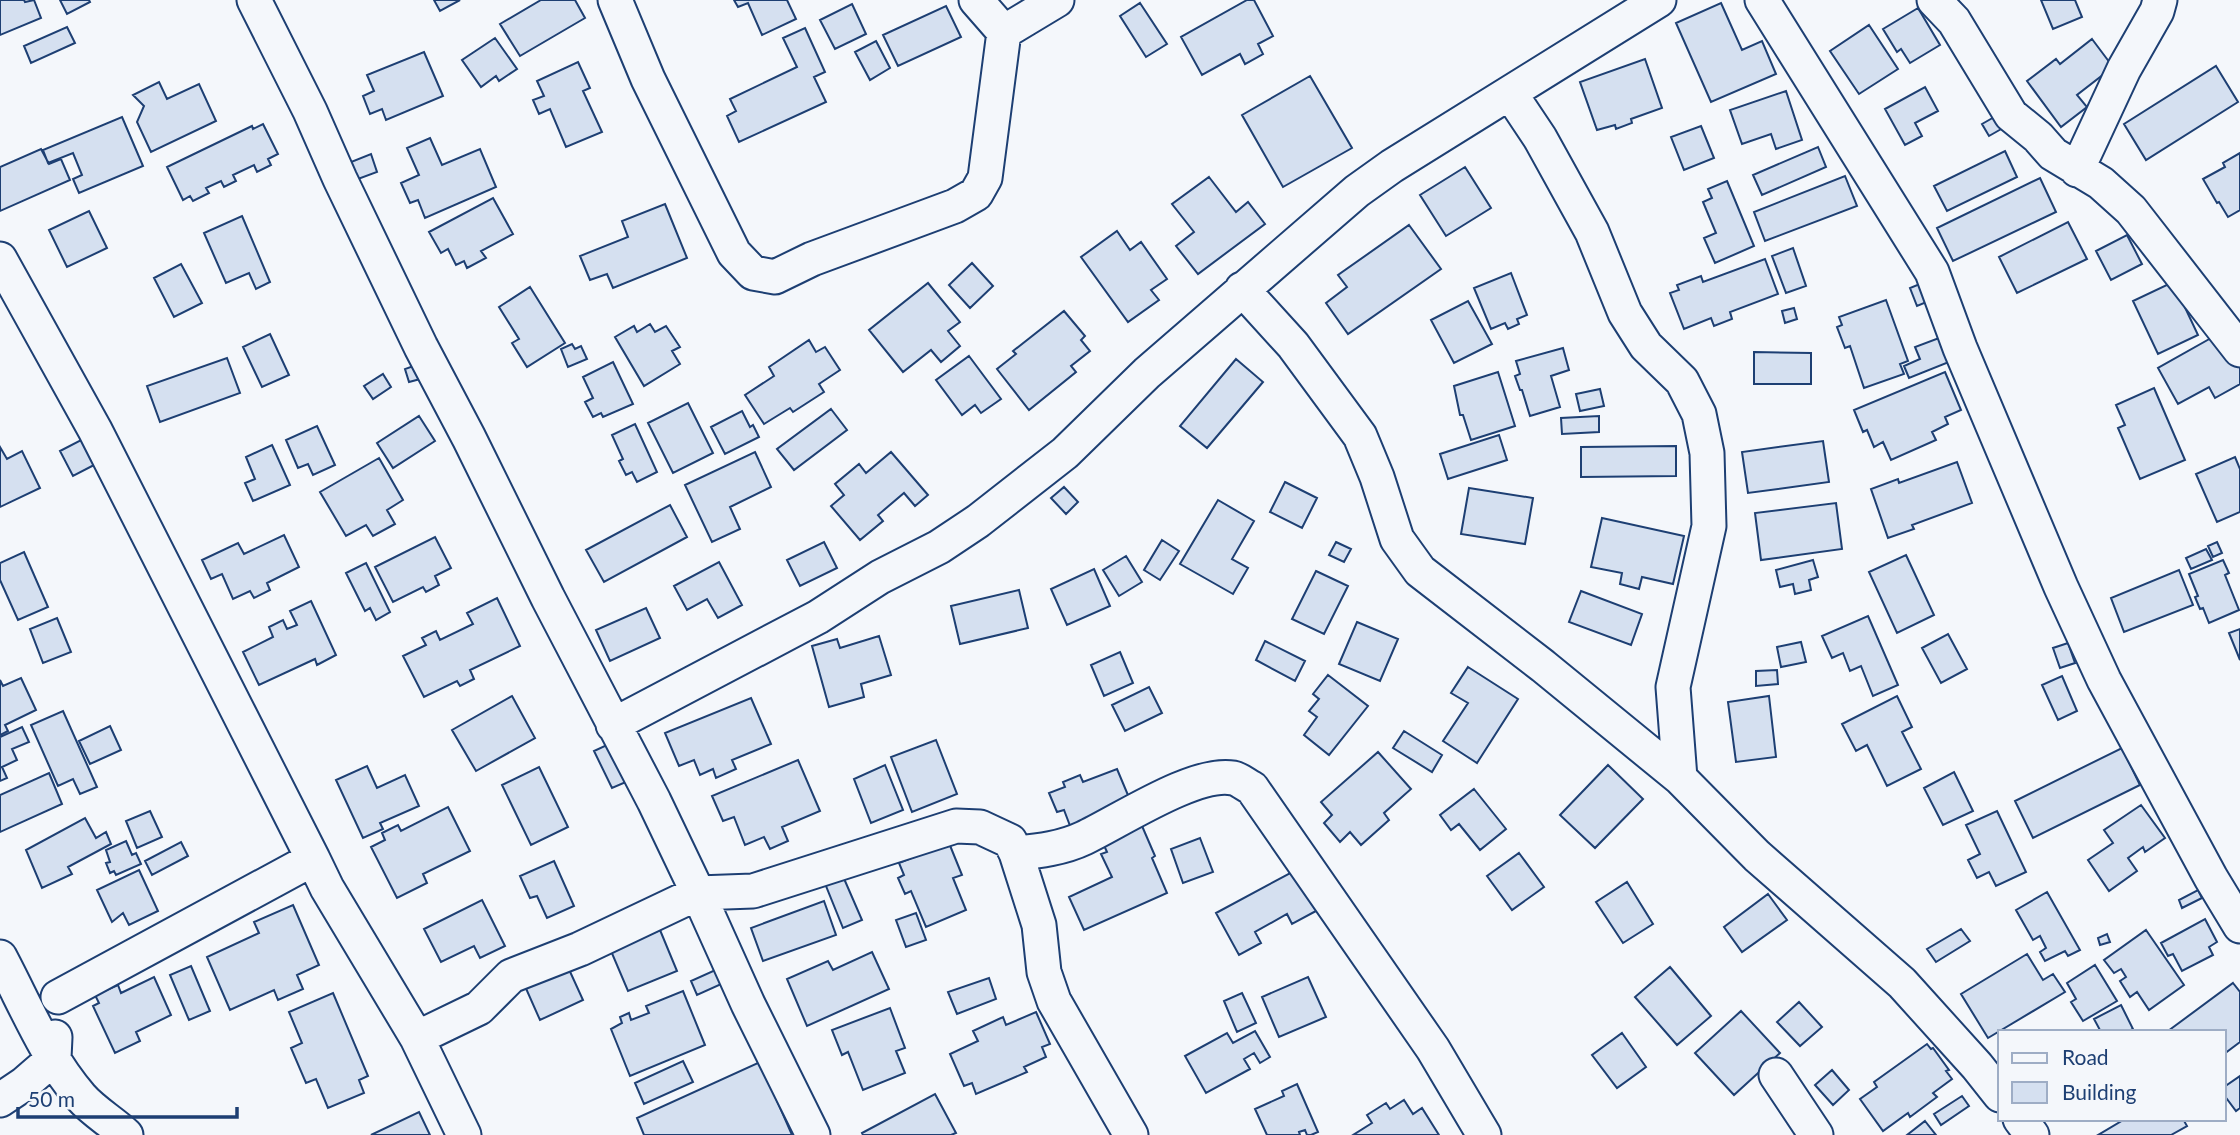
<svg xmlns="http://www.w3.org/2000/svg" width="2240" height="1135" viewBox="0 0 2240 1135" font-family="Lato,sans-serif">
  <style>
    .building { fill: #d5e0f0; stroke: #1d3f73; stroke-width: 2 }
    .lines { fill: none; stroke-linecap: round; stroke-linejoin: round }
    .minor-casing { stroke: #1d3f73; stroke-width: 37 }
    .minor { stroke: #f4f7fb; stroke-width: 33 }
  </style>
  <rect width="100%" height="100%" fill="#f4f7fb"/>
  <!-- building -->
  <path class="building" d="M0,0H24L25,2L34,0L41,18L0,35Z
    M60,0H89L90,2L67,14Z
    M434,0H460L440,11Z
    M541,0H575L585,18L520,56L500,24Z
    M734,0H787L796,19L762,35L748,3L738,7Z
    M1247,0H1254L1273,36L1258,44L1263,54L1245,64L1240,54L1202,75L1181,37Z
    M2041,0H2075L2082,17L2053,29Z
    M1140,3L1167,44L1146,57L1120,16Z
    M1721,3L1742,50L1762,41L1776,74L1711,102L1676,23Z
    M852,4L866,34L835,49L820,20Z
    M946,6L961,37L898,66L883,35Z
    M1918,8L1940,45L1910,63L1901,49L1897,52L1883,29Z
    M1869,25L1898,69L1859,94L1830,51Z
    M67,27L75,43L31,63L24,46Z
    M805,28L825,72L814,77L826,102L739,142L727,116L736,111L730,99L797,67L783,38Z
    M495,38L517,69L499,81L496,76L481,87L462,60Z
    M2092,39L2113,67L2077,95L2087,107L2061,127L2027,81L2056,59L2060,64Z
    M876,41L890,68L870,80L855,52Z
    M424,52L443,96L386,120L382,109L370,114L363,96L374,91L367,75Z
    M1645,59L1662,108L1631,119L1632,123L1616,129L1615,125L1597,130L1580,82Z
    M578,62L590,88L583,91L602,132L566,147L550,109L539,114L533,100L544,96L537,81Z
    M2216,66L2238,102L2146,160L2124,124Z
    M1310,76L1352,148L1283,187L1242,115Z
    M159,82L167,99L199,84L216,121L151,152L137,122L144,106L133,95Z
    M1925,87L1938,111L1915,123L1922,136L1905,145L1885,109Z
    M1786,91L1802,140L1776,149L1771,134L1742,144L1730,110Z
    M1996,116L2003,128L1989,136L1982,124Z
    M122,117L143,166L79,193L73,179L82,175L73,153L48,163L43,150Z
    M263,124L278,154L268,159L271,165L257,172L254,165L233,175L236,181L224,187L221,181L206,188L209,193L193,201L190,196L183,200L167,167L252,126L253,129Z
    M1701,126L1714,158L1684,170L1671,137Z
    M430,138L442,165L480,149L496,187L425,218L418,200L410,203L401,183L419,175L407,148Z
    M1818,147L1826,167L1762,195L1753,175Z
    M41,149L49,164L61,159L70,180L0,211V167Z
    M2005,151L2017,177L1947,211L1934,186Z
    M2240,153V210L2228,217L2219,202L2217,203L2203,179L2225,167L2223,163Z
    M371,154L377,172L358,179L351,162Z
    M1465,167L1491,208L1446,236L1420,195Z
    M1845,176L1857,206L1765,241L1754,212Z
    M1209,177L1236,212L1248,202L1265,224L1198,274L1176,246L1194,232L1172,204Z
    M2040,178L2056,212L1953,261L1937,228Z
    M1727,181L1754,246L1715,263L1704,238L1716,233L1703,202L1712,198L1708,189Z
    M493,198L513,234L481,251L486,258L467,268L464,261L456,265L448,249L441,253L429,232Z
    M665,204L687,258L613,288L607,274L590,280L580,256L628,237L622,221Z
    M89,211L107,248L67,267L49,230Z
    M242,216L270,282L256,289L249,273L226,283L204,233Z
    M2068,222L2087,259L2017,293L1999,257Z
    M1409,225L1441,269L1348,334L1326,303L1347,287L1338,275Z
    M1117,231L1130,250L1141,242L1167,279L1151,290L1159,300L1128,322L1081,257Z
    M2127,235L2142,264L2111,280L2096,251Z
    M1793,248L1806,286L1786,293L1772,256Z
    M1765,259L1778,294L1730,312L1732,319L1714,326L1711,318L1684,329L1670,293L1679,290L1677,285L1701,276L1703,282Z
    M972,263L993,286L970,308L949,285Z
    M181,264L202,303L174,317L154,278Z
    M1511,273L1527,315L1517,319L1519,324L1508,329L1505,323L1491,329L1474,288Z
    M1927,281L1934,299L1917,306L1910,288Z
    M2173,282L2198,335L2158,354L2133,301Z
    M928,283L960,322L948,331L960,346L941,362L931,350L903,372L869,330Z
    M530,287L565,343L527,367L512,343L519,339L499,307Z
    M1886,300L1908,361L1900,364L1904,374L1864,388L1850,346L1845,348L1837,327L1842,325L1839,317Z
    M1468,301L1492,344L1454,363L1431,320Z
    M1794,308L1797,319L1785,323L1782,311Z
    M1064,311L1085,336L1081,340L1090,351L1071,366L1076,372L1029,410L997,369L1016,354L1013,351Z
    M650,324L655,332L666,326L680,347L672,351L680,364L644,386L615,337L634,326L637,332Z
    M2220,333L2240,368V384L2215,398L2209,387L2178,404L2158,368Z
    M270,334L289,375L262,387L243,347Z
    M1939,338L1949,362L1909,378L1904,366L1920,359L1915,347Z
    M809,340L816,352L825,347L840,370L819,384L824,392L793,412L790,408L764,424L745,395L774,376L769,367Z
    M572,344L575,349L581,346L587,359L568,367L561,349Z
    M1563,348L1569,370L1551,376L1560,407L1530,416L1522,390H1520L1515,376L1520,374L1516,361Z
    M1754,352L1811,353V384H1754Z
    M969,356L1001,399L981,413L975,405L962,415L936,380Z
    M227,358L240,393L160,422L147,386Z
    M1236,359L1263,382L1207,448L1180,426Z
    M613,362L633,404L603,417L601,413L593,417L585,402L593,398L583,377Z
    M419,364L424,378L409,382L405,369Z
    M1498,372L1515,426L1471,440L1463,415H1460L1454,386Z
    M1945,372L1961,410L1945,417L1948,424L1932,432L1936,440L1891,460L1883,442L1874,447L1867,430L1863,432L1854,410Z
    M383,374L391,387L373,399L364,386Z
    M2154,388L2185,460L2140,479L2118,428L2125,425L2116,405Z
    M1600,389L1604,406L1580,411L1576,394Z
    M688,403L713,453L673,473L648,423Z
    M831,409L847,430L794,470L777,449Z
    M742,411L750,427L753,425L759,437L725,454L711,427Z
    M419,416L435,441L393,468L377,443Z
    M1599,416V432L1562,434L1561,418Z
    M635,424L657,472L637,482L632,472L626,475L619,461L623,459L612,435Z
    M317,426L335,465L313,475L308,464L298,468L286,440Z
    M1499,435L1507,460L1448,479L1440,454Z
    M83,439L96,464L73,476L60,451Z
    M1823,441L1829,482L1748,493L1742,452Z
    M272,445L290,485L253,501L245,483L255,479L246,457Z
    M1676,446V476L1581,477V447Z
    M0,447L7,459L22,451L40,488L0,507Z
    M755,452L771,487L730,507L740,529L712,542L685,485Z
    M891,452L928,495L915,506L904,493L878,515L883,521L860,540L831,506L844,495L835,484L859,464L866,473Z
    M2235,457L2240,469V512L2217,522L2196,474Z
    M379,458L403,500L387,510L395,524L373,536L366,525L346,536L320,492Z
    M1957,462L1972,503L1912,525L1914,529L1888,538L1871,489L1898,479L1899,483Z
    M1285,482L1317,498L1302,528L1270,512Z
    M1064,487L1078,502L1066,514L1051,498Z
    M1469,488L1533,498L1525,544L1461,534Z
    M1218,500L1254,521L1232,559L1248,568L1233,594L1180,564Z
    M1836,503L1842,549L1761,560L1755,513Z
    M670,505L687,537L604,582L586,550Z
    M1602,518L1684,536L1673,584L1642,577L1639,589L1620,584L1622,573L1591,567Z
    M284,535L299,567L267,583L270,590L254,598L250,591L233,599L222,574L211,579L202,560L238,543L244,554Z
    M435,537L451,568L435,576L439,585L426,592L423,587L393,602L375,567Z
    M1162,540L1179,551L1160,580L1144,570Z
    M824,542L837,568L800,586L787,560Z
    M1336,542L1351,549L1344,562L1329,555Z
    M2217,542L2222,553L2213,557L2208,546Z
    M2206,549L2212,560L2191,569L2186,558Z
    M24,552L48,607L18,620L0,580V563Z
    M1906,555L1934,615L1897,633L1869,572Z
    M1126,556L1142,582L1119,596L1103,570Z
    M1813,560L1818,577L1809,580L1811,590L1795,594L1793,584L1780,587L1776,570Z
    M2223,560L2229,573L2225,575L2239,610L2209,623L2203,608L2200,609L2195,597L2198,596L2189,574Z
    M719,562L742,605L718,618L707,599L687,610L674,586Z
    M366,563L390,612L376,620L370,608L365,611L346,573Z
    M1094,569L1110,606L1067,625L1051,589Z
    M2179,570L2193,605L2124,632L2111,598Z
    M1316,571L1348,586L1324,634L1292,619Z
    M1019,590L1028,628L960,644L951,606Z
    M1581,591L1642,614L1631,645L1569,622Z
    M497,598L520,646L470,670L474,679L460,686L457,681L424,697L403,656L426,645L422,638L436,631L440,640L473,624L467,613Z
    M311,601L336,655L317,665L315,659L259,685L243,652L273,637L269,627L283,620L287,629L297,625L290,611Z
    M646,608L660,638L610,661L596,630Z
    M1868,616L1898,685L1873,696L1861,666L1850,671L1843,653L1832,658L1822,636Z
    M57,618L71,652L43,663L30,629Z
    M1357,622L1398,639L1380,681L1339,664Z
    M2240,629V660L2229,633Z
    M1948,634L1967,669L1941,683L1922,648Z
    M879,636L891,675L861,684L864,697L829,707L812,646L837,639L840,648Z
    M1265,641L1305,661L1295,681L1256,660Z
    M1801,642L1806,662L1781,667L1777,647Z
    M2068,643L2075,663L2060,668L2053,648Z
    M1120,652L1133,683L1104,696L1091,665Z
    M1468,667L1518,699L1477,763L1443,741L1468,703L1451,693Z
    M1777,670L1778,684L1756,686V671Z
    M1328,675L1368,706L1329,755L1304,735L1317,717L1309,711L1319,699L1313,694Z
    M2062,676L2077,711L2058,720L2042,685Z
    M21,678L36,710L5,725L8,731L0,735V680L3,686Z
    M1149,687L1162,713L1125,731L1112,705Z
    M512,696L535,738L476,771L452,730Z
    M1769,696L1776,757L1736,762L1728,702Z
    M1897,696L1912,727L1902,732L1921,769L1887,786L1867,745L1856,751L1842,724Z
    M751,698L771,744L732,760L736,769L716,778L713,769L700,775L694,760L679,766L665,733Z
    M63,711L97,787L80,794L73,779L58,786L31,725Z
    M110,726L121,750L90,764L79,741Z
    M22,727L29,742L12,749L17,760L2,767L7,778L0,781V737Z
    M1404,731L1442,755L1432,772L1393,748Z
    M936,740L957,794L912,812L891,757Z
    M609,744L626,782L612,788L594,751Z
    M2122,748L2140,785L2033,838L2015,801Z
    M1378,752L1411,789L1384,813L1389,820L1361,845L1350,832L1340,842L1324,823L1332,815L1321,802Z
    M798,760L820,811L782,827L788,841L770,849L764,837L745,845L734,817L723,821L712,796Z
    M885,765L903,810L871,823L854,779Z
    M1608,765L1643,799L1595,848L1560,815Z
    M367,766L377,788L405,775L419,806L380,823L383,829L363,838L336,780Z
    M539,767L568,827L531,845L502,785Z
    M1117,769L1133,807L1072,831L1064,810L1057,812L1049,793L1065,787L1063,782L1080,775L1083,782Z
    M1954,772L1973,811L1943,825L1924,788Z
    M49,773L62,804L0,832V795Z
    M1474,789L1506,829L1480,850L1459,824L1451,830L1440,815Z
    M2141,805L2165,838L2145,852L2143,847L2128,858L2137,871L2109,891L2088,860L2113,843L2104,830Z
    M448,807L470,851L423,874L427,883L397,898L371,847L385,840L382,833L398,825L401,831Z
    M150,811L162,837L137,848L126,821Z
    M1997,811L2026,872L1996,886L1989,872L1977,878L1968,860L1980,854L1966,825Z
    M85,818L96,838L106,832L111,844L68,867L72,874L42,888L26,850Z
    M1139,819L1155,856L1152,858L1167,893L1084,930L1069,897L1112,877L1101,854L1107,852L1102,841Z
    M1200,838L1213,872L1183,883L1171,849Z
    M126,841L132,855L136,853L141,864L116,875L114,871L110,873L106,863L110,862L106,850Z
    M181,842L188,856L152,875L145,861Z
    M949,843L962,875L953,878L966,910L926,927L911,891L905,894L898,878L904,875L899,863Z
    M1519,853L1544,887L1512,910L1487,876Z
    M554,861L574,906L547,918L537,896L530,898L520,876Z
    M139,870L158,911L129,925L123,913L112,922L97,890Z
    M1294,871L1316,911L1292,924L1287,914L1255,932L1261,943L1239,955L1216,913Z
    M842,874L862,920L843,928L824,881Z
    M1627,882L1653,924L1623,943L1596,902Z
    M2198,890L2202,898L2182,908L2179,900Z
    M2047,892L2080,950L2068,956L2065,951L2045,961L2040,952L2046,948L2040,936L2033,940L2016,910Z
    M1768,894L1787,920L1742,952L1724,927Z
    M482,900L505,946L480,958L474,946L441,962L424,929Z
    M824,901L836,935L763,961L751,928Z
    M293,905L319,965L297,975L303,989L278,1000L274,990L230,1010L207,957L259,933L254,922Z
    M916,913L926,940L906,947L896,920Z
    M2205,919L2217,942L2209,947L2213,955L2182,971L2173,954L2168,956L2161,943Z
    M1961,929L1970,941L1936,962L1927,949Z
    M660,930L677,971L628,991L611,951Z
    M2146,930L2184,985L2149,1010L2137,992L2130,997L2120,981L2126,977L2121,969L2114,973L2104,960Z
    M2107,934L2110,942L2100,945L2098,938Z
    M872,952L889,989L807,1026L787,979L828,961L833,970Z
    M2027,954L2043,980L2053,974L2065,992L1988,1038L1961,994Z
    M567,965L583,1000L540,1020L524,984Z
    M2095,965L2117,1001L2083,1021L2071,1002L2076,999L2067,983Z
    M191,966L210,1011L189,1020L170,975Z
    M722,967L728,981L697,995L691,981Z
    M1670,967L1711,1016L1677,1045L1635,997Z
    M154,977L171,1015L136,1032L140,1041L115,1053L93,1006L99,1003L95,995L118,985L121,993Z
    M1308,977L1326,1017L1279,1037L1262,997Z
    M989,978L996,999L957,1014L948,992Z
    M2233,983L2240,992V1042L2224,1054V1032L2168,1031Z
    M683,991L705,1045L630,1076L611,1029L622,1023L620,1017L629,1013L631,1020L649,1013L646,1006Z
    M333,993L368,1076L359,1080L364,1093L328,1108L316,1079L306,1083L291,1048L302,1043L289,1012Z
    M1242,993L1256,1023L1237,1032L1224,1001Z
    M1799,1002L1822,1027L1800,1046L1777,1022Z
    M2121,1005L2133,1029L2127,1032H2101L2094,1019Z
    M890,1008L905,1048L896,1051L905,1073L863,1090L848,1052L842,1055L832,1030Z
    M1741,1011L1780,1053L1734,1095L1695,1053Z
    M1036,1012L1050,1044L1042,1047L1046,1057L1024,1067L1027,1072L976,1094L972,1083L964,1086L950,1054L978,1041L973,1031L1003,1017L1006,1025Z
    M1255,1031L1270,1057L1260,1063L1254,1053L1244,1059L1250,1069L1206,1093L1185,1056L1227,1033L1233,1043Z
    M1622,1033L1646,1067L1617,1088L1592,1055Z
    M1927,1044L1931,1049L1933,1048L1949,1070L1946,1071L1952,1079L1933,1093L1937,1097L1910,1117L1908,1113L1883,1131L1860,1099L1877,1087L1874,1082Z
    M683,1061L693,1082L644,1104L635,1083Z
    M760,1062L792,1135H644L637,1118Z
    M1832,1070L1849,1090L1833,1105L1815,1085Z
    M2240,1076V1108L2236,1111L2224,1095V1087Z
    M1297,1084L1318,1132L1311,1135H1307L1305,1130L1299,1132L1300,1135H1267L1255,1109L1284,1096L1282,1091Z
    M935,1094L956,1133L951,1135H863L862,1133Z
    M1962,1096L1969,1106L1941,1125L1934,1114Z
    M1404,1100L1413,1114L1422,1108L1439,1135H1353L1372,1123L1367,1115L1386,1103L1390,1109Z
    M419,1112L430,1135H371Z
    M2125,1119H2183L2187,1126L2171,1135H2098Z
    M1925,1121L1936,1135H1907Z"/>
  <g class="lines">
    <defs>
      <path id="minor" d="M254,0L310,111L340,179L421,347L469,438L548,598L654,801L698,893L753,891L956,826L980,827L1010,841L1016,853L1039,925L1044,972L1054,1001L1131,1135
        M615,0L648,79L734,253L753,273L775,277L812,259L955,206L976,194L985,178L1004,32L1057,0
        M976,0L1004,32
        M1762,0L1932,272L1960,348L2061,587L2104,680L2211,878L2240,926
        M1934,0L1954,21L2011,115L2038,137L2053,154L2101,183L2131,210L2240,350
        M1510,93L1540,138L1592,232L1625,313L1646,346L1682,381L1699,414L1707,453L1709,526L1673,687L1680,778
        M2077,170L2124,69L2157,11L2160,0
        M0,259L95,430L313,859L58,997
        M1242,289L1293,345L1360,436L1377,477L1397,539L1420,571L1543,666L1680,778L1757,856L1902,983L1977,1066L2000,1095
        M613,725L818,617L880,577L939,547L978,521L1065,453L1147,373L1357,191L1392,166L1659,0
        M1016,853C1040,851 1063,848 1084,838C1120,821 1195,771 1233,778C1239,779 1246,785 1252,788L1433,1049L1484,1135
        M313,859L327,888L417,1038L464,1135
        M0,957C25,1004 46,1057 81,1097C93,1111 112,1122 126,1135
        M417,1038L479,1008L511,976L580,949L698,893L748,1004L813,1135
        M1776,1075L1816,1135
        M0,1100L24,1084L54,1058L55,1037
        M2020,1119L2032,1135"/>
    </defs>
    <!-- minor casing -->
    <use href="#minor" class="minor-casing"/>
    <!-- minor -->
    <use href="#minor" class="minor"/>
  </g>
  <!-- legend -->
  <rect x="1998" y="1030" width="228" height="91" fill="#f4f7fb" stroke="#9eadc5" stroke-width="2"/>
  <rect x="2012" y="1053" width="35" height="10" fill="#f4f7fb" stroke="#9eadc5" stroke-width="2"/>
  <text x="2062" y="1065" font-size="21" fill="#1d3f73">Road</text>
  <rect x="2012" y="1082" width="35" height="21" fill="#d5e0f0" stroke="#9eadc5" stroke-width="2"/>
  <text x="2062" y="1100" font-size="21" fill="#1d3f73">Building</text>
  <!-- scale -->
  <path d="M18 1107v10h219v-10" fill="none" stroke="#1d3f73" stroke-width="3.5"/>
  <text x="28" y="1107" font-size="21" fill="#1d3f73" stroke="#f4f7fb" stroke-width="5" paint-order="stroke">50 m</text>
</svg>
